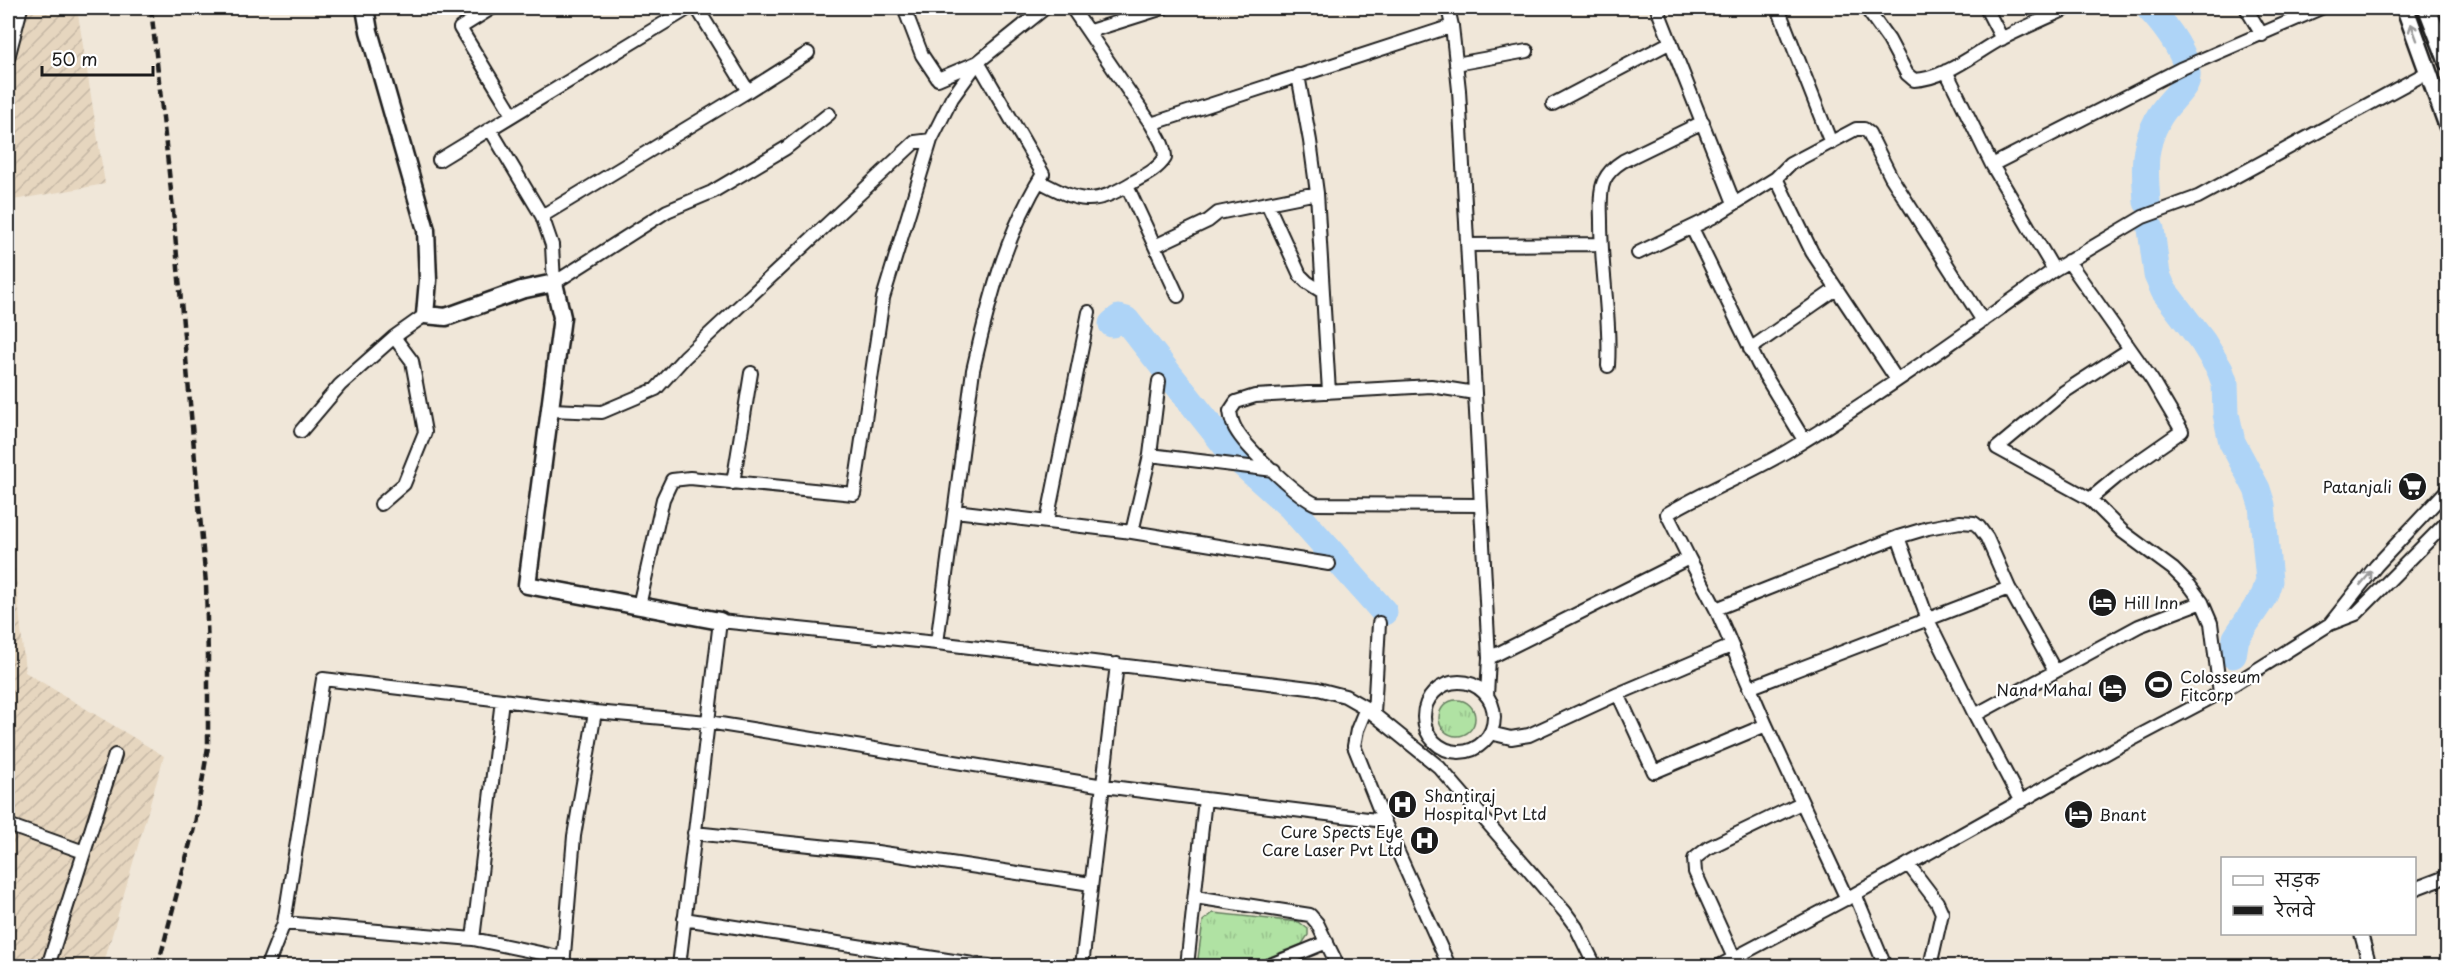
<svg xmlns="http://www.w3.org/2000/svg" width="2455" height="974" viewBox="0 0 2455 974" font-family="'Playpen Sans','Playpen Sans Deva',sans-serif">
  <style>
    .industrial { fill: url(#industrial-furrows) }
    .grass { fill: url(#grass-tufts); stroke: #667f60; stroke-width: 1.5 }
    .lines { fill: none; stroke-linecap: round; stroke-linejoin: round }
    .river { stroke: #aed4f7; stroke-width: 27 }
    .street-casing { stroke: #1c1c1c; stroke-width: 16 }
    .secondary-casing { stroke: #1c1c1c; stroke-width: 21 }
    .street { stroke: #fff; stroke-width: 12 }
    .secondary { stroke: #fff; stroke-width: 16 }
    .rail { stroke: #1c1c1c; stroke-width: 4.5; stroke-dasharray: 9 4.5; stroke-linecap: butt }
    .oneway { stroke: #999 }
    .labels { text-anchor: middle; dominant-baseline: central; stroke-width: 4.5; stroke-linejoin: round; paint-order: stroke }
    .poi-label { font-size: 16px; fill: #1c1c1c; stroke: #fff; text-anchor: start }
  </style>
  <defs>
    <pattern id="industrial-furrows" width="10" height="10" patternUnits="userSpaceOnUse" patternTransform="scale(1.5)"><rect width="10" height="10" fill="#e6d6bf"/><path d="M-1 1l2-2M0 10L10 0M9 11l2-2" fill="none" stroke="#c5b7a4"/></pattern>
    <pattern id="grass-tufts" width="24" height="20" patternUnits="userSpaceOnUse" patternTransform="scale(1.5)"><rect width="24" height="20" fill="#b0e2a3"/><path d="M3 7l-1-3M5 7V3M7 7l1-3M15 17l-1-3M17 17v-4M19 17l1-3" fill="none" stroke="#97c18c"/></pattern>
  </defs>
  <rect width="100%" height="100%" fill="#f0e7d9"/>
  <filter id="ink" filterUnits="userSpaceOnUse"><feTurbulence type="fractalNoise" baseFrequency=".0167" numOctaves="2"/><feDisplacementMap in="SourceGraphic" scale="12" xChannelSelector="R" yChannelSelector="G"/><feConvolveMatrix kernelMatrix="1 2 1 2 8 2 1 2 1" color-interpolation-filters="sRGB"/></filter>
  <g filter="url(#ink)">
    <!-- industrial -->
    <path class="industrial" d="M8,8H77L105,184L8,201Z
      M8,494L25,672L164,756L103,966H8Z"/>
    <!-- grass -->
    <path class="grass" d="M1439 718a18 18 0 1 1 36 0a18 18 0 1 1-36 0Z
      M1213,913L1299,922L1308,929V935L1302,944L1248,966H1197L1203,921Z"/>
    <g class="lines">
      <!-- river -->
      <path class="river" d="M2147,202C2145,171 2142,149 2157,121C2163,107 2177,97 2185,84C2196,62 2162,22 2149,8
        M2151,229L2157,275L2164,291L2203,342L2220,370L2225,384L2226,414L2232,442L2257,489L2262,505L2269,581L2264,596L2236,638L2233,655
        M1112,324L1119,318L1126,320L1235,457L1291,507L1384,612"/>
      <defs>
        <path id="street" d="M492,8L460,28L513,115
          M697,8L748,91L542,216L552,245L554,283L667,211L712,192L786,148L829,114
          M1448,8L1452,26
          M1657,8L1734,203
          M1778,8L1831,143
          M1866,8L1889,40L1907,74L1914,80C1945,79 1975,53 2001,39C2023,28 2046,18 2068,8
          M1986,8L2002,39
          M2246,8L2262,35
          M1090,31L1163,8
          M8,58L21,8
          M1456,64L1527,51
          M1946,71L1992,165
          M1298,75L1310,141L1317,193L1329,392
          M748,91L808,53
          M1553,104L1671,42
          M1151,124L1452,26L1459,90L1489,658L1487,696
          M490,129L542,216
          M439,160L689,8
          M1776,178L1812,252L1897,380
          M1039,181C1081,203 1092,207 1135,181C1146,175 1158,169 1165,158C1165,145 1157,135 1151,124L1072,8
          M1127,186L1178,296
          M1267,203L1300,275L1307,282L1321,291
          M1692,228L1758,364L1804,440
          M1467,245L1601,244
          M1155,246L1208,221L1218,213L1317,193
          M1638,253L1713,217L1776,178L1790,164L1856,129H1864L1869,133L1891,177L1983,321
          M2068,261L2152,380L2182,431L2119,475L2090,499
          M2054,270L2143,217L2198,197L2428,72
          M1750,349L1836,289
          M2130,349L2064,392L1997,448L2090,499L2123,532L2173,569L2190,586L2202,602L2211,623L2220,693
          M1608,366C1611,318 1601,271 1601,222C1601,209 1599,193 1604,181C1608,172 1615,166 1623,161L1703,122
          M1475,393L1431,386L1255,396L1236,402L1230,411C1231,419 1233,426 1238,433C1249,450 1298,497 1316,504L1480,505
          M550,410L602,412L656,389L685,357L915,142L931,140
          M301,431L340,385L394,337L425,315
          M1150,455L1274,470
          M733,483L751,373
          M381,504L404,484L425,432L412,361L394,337
          M955,511L1132,532L1329,564
          M1047,521L1089,312
          M1132,532L1150,455L1159,381
          M1898,537L1928,620L1975,715L2021,802
          M1689,558L1716,609L1766,725L1847,899
          M639,606L663,499L672,480L690,478L854,494L883,298L931,140L952,98L978,62L938,79L922,55L904,8
          M1716,609L1898,537L1928,528L1960,522L1974,523L1979,527L1987,538L2009,588L2055,671
          M2330,624L2376,566L2448,489
          M937,643L973,370C989,301 1005,235 1043,174L978,62L1045,8
          M1731,646L1618,694L1654,772L1766,725
          M1489,658L1689,558L1667,514C1707,490 1749,474 1789,450C1880,395 1967,332 2054,270L1992,165L2180,69L2321,8
          M1424 717a35 35 0 1 1 70 0a35 35 0 1 1-70 0Z
          M1749,688L2009,588
          M1366,708L1357,730L1354,746L1384,821
          M1374,714L1379,623
          M1975,715L2139,626L2202,602
          M1490,733L1511,738L1529,735L1618,694
          M8,825L84,852
          M694,833L877,852L1091,884
          M1908,864L1937,902L1942,913L1930,966
          M2414,889L2448,876
          M1855,894L1885,966
          M1195,897L1310,915L1317,923L1338,966
          M684,919L973,964V966
          M284,923L323,679L502,700
          M2361,934L2370,966
          M473,939L564,958
          M1734,958L1695,872L1694,859L1708,848L1801,803
          M973,964L989,966
          M48,966L115,755
          M267,966L284,923L473,939L502,700L595,712
          M563,966L574,836L595,712L708,722L1104,786L1205,799
          M679,966L720,621L937,643L1318,689L1345,696L1366,708L1439,767L1565,912L1576,927L1595,966
          M1082,966L1117,664
          M1187,966L1205,799L1384,821L1449,966
          M1268,966L1327,942
          M1719,966L1855,894L2112,750L2220,693L2330,624L2356,614L2448,521"/>
        <path id="secondary" d="M365,8L369,31L426,230L428,280L425,315L446,317L521,290L554,283L562,317L527,585L720,621
          M2405,8L2448,127
          M2427,8L2448,63"/>
      </defs>
      <!-- street casing -->
      <use href="#street" class="street-casing"/>
      <!-- secondary casing -->
      <use href="#secondary" class="secondary-casing"/>
      <!-- street -->
      <use href="#street" class="street"/>
      <!-- secondary -->
      <use href="#secondary" class="secondary"/>
      <!-- rail -->
      <path class="rail" d="M151,8L172,200L206,584L208,656V747L195,824L158,966"/>
    </g>
    <!-- one-way arrows -->
    <defs><path id="oneway-shaft" d="M-6 0H5M1.5-3L5.5 0L1.5 3" fill="none" stroke-width="1.6" stroke-linecap="round" stroke-linejoin="round" transform="scale(1.5)"/></defs>
    <g class="oneway">
      <use href="#oneway-shaft" transform="translate(2414 32) rotate(-110)"/>
      <use href="#oneway-shaft" transform="translate(2366 578) rotate(-50)"/>
    </g>
  </g>
  <!-- icons -->
  <defs>
    <symbol id="supermarket-disc" viewBox="-11 -11 22 22"><circle r="9.5" fill="#1c1c1c" stroke="#fff"/><path d="M-6-5.5h2.5l.6 2H6L4.5 2H-2.5L-4.4-4H-6ZM-1.5 3.2a1.3 1.3 0 1 0 .1 0ZM3 3.2a1.3 1.3 0 1 0 .1 0Z" fill="#fff"/></symbol>
    <symbol id="hotel-disc" viewBox="-11 -11 22 22"><circle r="9.5" fill="#1c1c1c" stroke="#fff"/><path d="M-6-4.5h1.5V1H6V5H4.5V3h-9V5H-6ZM-4 0a1.8 1.8 0 1 1 3.6 0ZM.5 0V-2.5h3Q6-2.5 6 0Z" fill="#fff"/></symbol>
    <symbol id="stadium-disc" viewBox="-11 -11 22 22"><circle r="9.5" fill="#1c1c1c" stroke="#fff"/><path d="M0-5a6.5 5 0 1 0 0 10a6.5 5 0 1 0 0-10ZM-3.5-1.8h7v3.6h-7Z" fill="#fff"/></symbol>
    <symbol id="hospital-disc" viewBox="-11 -11 22 22"><circle r="9.5" fill="#1c1c1c" stroke="#fff"/><path d="M-5-5h3v3.5h4V-5h3V5h-3V1.5h-4V5h-3Z" fill="#fff"/></symbol>
  </defs>
  <g fill-rule="evenodd">
    <use href="#supermarket-disc" x="2396" y="470" width="33" height="33"/>
    <use href="#hotel-disc" x="2086" y="586" width="33" height="33"/>
    <use href="#stadium-disc" x="2142" y="668" width="33" height="33"/>
    <use href="#hotel-disc" x="2096" y="672" width="33" height="33"/>
    <use href="#hospital-disc" x="1386" y="788" width="33" height="33"/>
    <use href="#hotel-disc" x="2062" y="798" width="33" height="33"/>
    <use href="#hospital-disc" x="1408" y="824" width="33" height="33"/>
  </g>
  <g class="labels">
    <!-- poi labels -->
    <g class="poi-label">
      <text x="2392" y="486" text-anchor="end">Patanjali</text>
      <text x="2124" y="602">Hill Inn</text>
      <text x="2180" y="676">Colosseum<tspan x="2180" dy="18">Fitcorp</tspan></text>
      <text x="2092" y="689" text-anchor="end">Nand Mahal</text>
      <text x="1424" y="795">Shantiraj<tspan x="1424" dy="18">Hospital Pvt Ltd</tspan></text>
      <text x="2099" y="814">Bnant</text>
      <text x="1403" y="831" text-anchor="end">Cure Spects Eye<tspan x="1403" dy="18">Care Laser Pvt Ltd</tspan></text>
    </g>
  </g>
  <!-- margin -->
  <rect width="2455" height="974" fill="none" stroke="#fff" stroke-width="30"/>
  <rect x="15" y="15" width="2425" height="944" fill="none" stroke="#1c1c1c" stroke-width="2" filter="url(#ink)"/>
  <!-- legend -->
  <rect x="2221" y="857" width="195" height="78" fill="#ffffff" stroke="#a4a4a4" stroke-width="1.5"/>
  <rect x="2233" y="876" width="30" height="9" fill="#ffffff" stroke="#a4a4a4" stroke-width="1.5"/>
  <text x="2275" y="887" font-size="18" fill="#1c1c1c">सड़क</text>
  <rect x="2233" y="906" width="30" height="9" fill="#1c1c1c" stroke="#a4a4a4" stroke-width="1.5"/>
  <text x="2275" y="917" font-size="18" fill="#1c1c1c">रेलवे</text>
  <!-- scale -->
  <path d="M42 66v9h111v-9" fill="none" stroke="#1c1c1c" stroke-width="3"/>
  <text x="51" y="66" font-size="18" fill="#1c1c1c" stroke="#ffffff" stroke-width="4.5" paint-order="stroke">50 m</text>
</svg>
